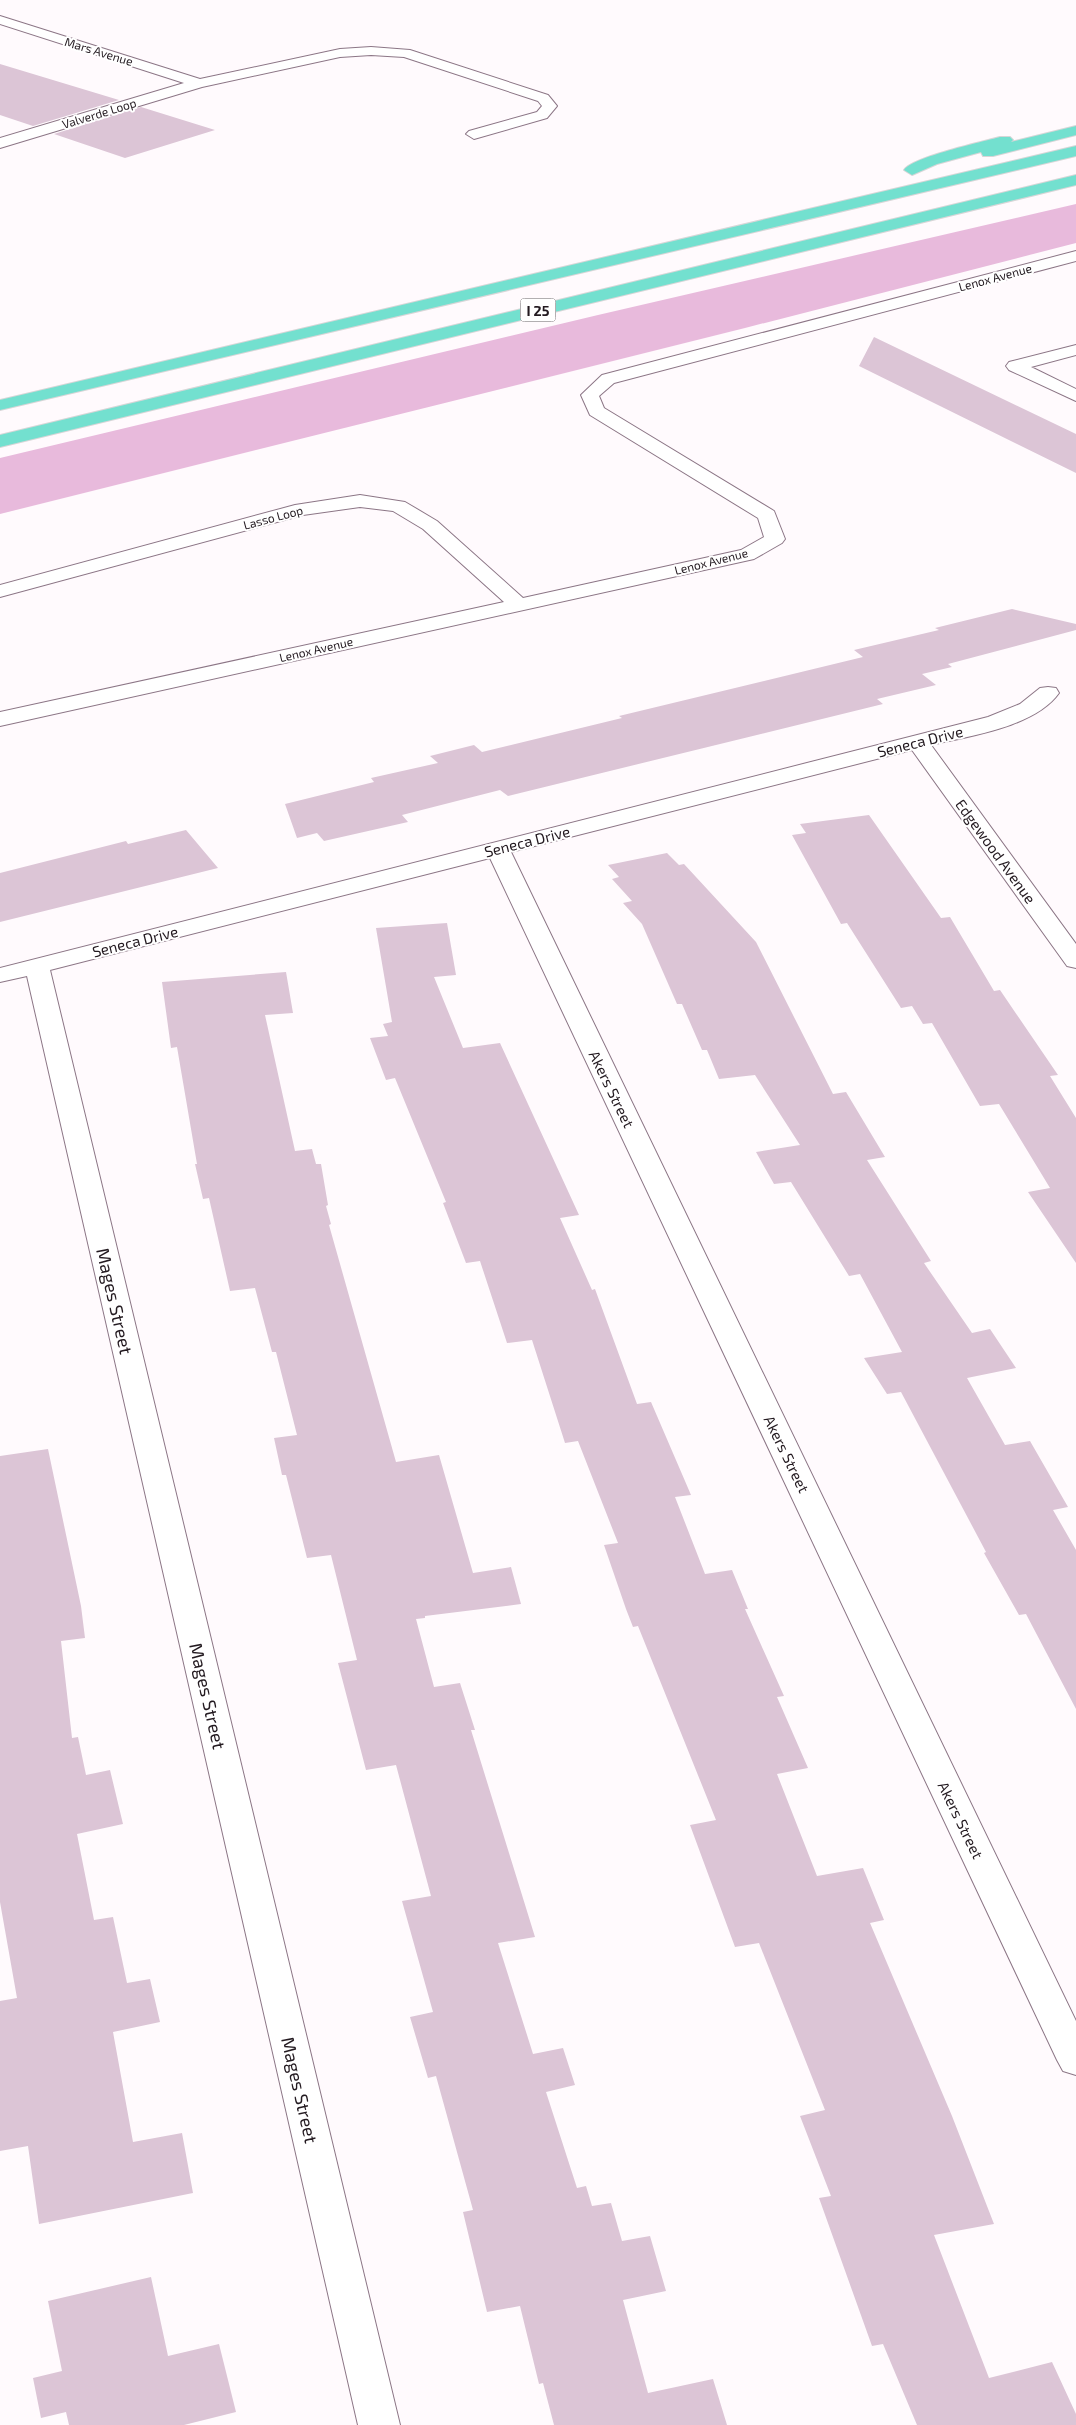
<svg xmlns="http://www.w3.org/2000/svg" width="1076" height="2425" viewBox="0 0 1076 2425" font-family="'Exo 2',sans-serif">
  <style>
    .green { fill: #e8badc }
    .building { fill: #dcc5d6 }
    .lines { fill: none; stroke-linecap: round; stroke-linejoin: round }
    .minor-casing { stroke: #8c7686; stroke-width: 2 }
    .highway-casing { stroke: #d7d6d7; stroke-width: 2 }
    .minor { fill: #fff; fill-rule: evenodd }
    .highway { fill: #73e0cf; fill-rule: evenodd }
    .labels { text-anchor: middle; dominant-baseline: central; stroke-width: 4; stroke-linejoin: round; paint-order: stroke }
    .far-street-label { font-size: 12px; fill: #231a20; stroke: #fff }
    .shield { fill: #fff; stroke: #655f63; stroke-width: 1 }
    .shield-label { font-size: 14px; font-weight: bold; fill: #231a20 }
    .street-label { font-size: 15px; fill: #231a20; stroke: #fff }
    .near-street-label { font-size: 18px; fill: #231a20; stroke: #fff }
  </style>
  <rect width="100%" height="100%" fill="#fffafd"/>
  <!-- green -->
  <path class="green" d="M1076,204V243L745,328L0,514V458L598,315Z"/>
  <!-- building -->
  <path class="building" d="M0,64L119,100L33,126L0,115Z
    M141,107L215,130L125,158L54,134Z
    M874,337L1076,434V473L859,366Z
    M1012,609L1076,624V630L948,664L952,667L922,674L936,685L877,699L883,704L508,796L500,790L402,815L408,822L324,841L317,833L297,838L285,804L374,782L371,778L438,763L430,756L474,745L482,752L622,718L619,716L863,657L854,650L939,630L935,628Z
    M869,815L941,918L950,917L994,991L1000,990L1058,1075L1050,1076L1076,1118V1263L1028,1192L1050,1188L999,1104L980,1106L932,1023L923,1024L912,1006L901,1008L847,923L841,924L792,835L806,833L800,824Z
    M186,830L218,868L0,922V873L126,841L128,844Z
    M667,853L679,865L684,864L756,942L833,1094L846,1092L885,1157L867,1160L931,1261L924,1263L972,1333L990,1329L1016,1368L967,1378L1005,1445L1030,1441L1068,1507L1053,1510L1076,1550V1709L1026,1614L1019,1615L984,1553L986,1552L901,1392L887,1394L864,1358L902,1352L860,1274L849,1276L791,1182L774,1184L756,1152L800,1145L755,1075L719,1079L707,1050H702L682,1004H677L642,924L623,903L632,901L612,879L619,877L608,865Z
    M447,923L456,975L434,977L463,1048L500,1043L579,1215L560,1218L592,1290L595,1289L637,1404L651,1402L691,1495L675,1497L705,1574L732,1570L748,1609H745L784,1696L777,1697L808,1768L777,1774L817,1876L863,1868L884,1920L870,1923L952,2116L994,2224L934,2235L989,2378L1052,2362L1076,2414V2425H917L883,2344L872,2346L819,2198L831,2196L800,2116L825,2110L759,1943L735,1947L690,1825L716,1820L638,1626L633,1627L626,1609L604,1545L618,1543L578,1441L565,1443L532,1340L507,1343L480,1261L466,1263L443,1203L446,1202L395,1078L386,1080L370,1038L388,1036L383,1024L392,1022L376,928Z
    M286,972L293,1013L265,1015L295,1151L312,1149L316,1164H321L328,1205L326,1206L331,1224L329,1225L396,1462L439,1455L473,1573L511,1567L521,1604L425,1616V1618L416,1619L434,1687L460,1683L475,1730H471L535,1937L498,1943L533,2054L563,2048L575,2085L546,2092L577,2188L586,2186L592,2206L611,2203L622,2241L650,2236L666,2291L623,2300L648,2393L713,2379L727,2425H554L543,2383L539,2384L520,2306L487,2312L463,2212L473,2210L436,2076L428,2078L410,2017L433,2012L402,1901L431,1896L396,1765L366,1770L338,1663L357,1660L331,1555L307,1558L286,1475H282L274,1438L297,1435L276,1352H272L255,1288L230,1291L209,1198L203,1199L195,1164H197L177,1047L171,1048L162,982Z
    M48,1449L81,1606L85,1638L61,1641L72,1738L78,1737L86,1775L110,1770L123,1824L77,1834L94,1920L113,1917L127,1983L150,1979L160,2022L113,2032L133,2142L182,2133L193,2193L39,2224L28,2146L0,2151V2001L17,1998L0,1902V1456Z
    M151,2277L168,2356L219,2344L236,2412L184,2425H69L66,2412L41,2418L33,2378L62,2371L48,2301Z"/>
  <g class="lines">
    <defs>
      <path id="minor" d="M0,16L200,79L340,49L371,47L410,50L548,95L557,106L547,118L474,139L466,134L469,131L537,112L542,106L538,101L404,57L371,55L340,57L202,87L0,148V138L184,83L0,24Z
        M1076,251V261L614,383L599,396L604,408L774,511L785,539L782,543L754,559L0,726V712L504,602L423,529L393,511L360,507L303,515L0,597V585L295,505L360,495L405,502L437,521L523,598L741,550L764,537L758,518L590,415L581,395L602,375Z
        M1076,345V355L1031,367L1076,389V401L1009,370L1006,366L1009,362Z
        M1048,687L1056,688L1059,693C1035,727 969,736 931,745L1076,944V968L1067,966L912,750L511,852L1076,2021V2075L1063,2071L1057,2060L490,858L50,970L400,2425H358L27,976L0,982V968L988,717L1020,704L1040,688Z"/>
      <path id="highway" d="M1076,126V135L993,156H983L981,152L937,164L912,175L904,170C913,157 982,142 1000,137H1010L1013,140L1011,142Z
        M1076,146V156L0,410V400Z
        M1076,175V185L0,447V435Z"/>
    </defs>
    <!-- minor casing -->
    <use href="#minor" class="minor-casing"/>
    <!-- highway casing -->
    <use href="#highway" class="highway-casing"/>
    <!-- minor -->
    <use href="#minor" class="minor"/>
    <!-- highway -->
    <use href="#highway" class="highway"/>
  </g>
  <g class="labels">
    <!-- far-street labels -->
    <g class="far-street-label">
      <text transform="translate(99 51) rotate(17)">Mars Avenue</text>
      <text transform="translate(99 113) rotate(-17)">Valverde Loop</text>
      <text transform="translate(995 277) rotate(-15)">Lenox Avenue</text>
      <text transform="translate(273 517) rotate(-15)">Lasso Loop</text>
      <text transform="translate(711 561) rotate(-14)">Lenox Avenue</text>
      <text transform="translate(316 649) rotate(-13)">Lenox Avenue</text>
    </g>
    <!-- shield labels -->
    <rect class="shield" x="520.5" y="298.5" width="35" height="23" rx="4"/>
    <g class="shield-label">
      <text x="538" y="310">I 25</text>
    </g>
    <!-- street labels -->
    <g class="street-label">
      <text transform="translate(920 741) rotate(-14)">Seneca Drive</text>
      <text transform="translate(527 841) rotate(-14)">Seneca Drive</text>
      <text transform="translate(996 851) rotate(54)">Edgewood Avenue</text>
      <text transform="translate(135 941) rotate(-14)">Seneca Drive</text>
      <text transform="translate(612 1089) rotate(64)">Akers Street</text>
      <text transform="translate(787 1454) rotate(64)">Akers Street</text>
      <text transform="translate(961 1820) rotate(64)">Akers Street</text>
    </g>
    <!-- near-street labels -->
    <g class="near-street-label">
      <text transform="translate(115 1301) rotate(77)">Mages Street</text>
      <text transform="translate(208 1696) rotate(77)">Mages Street</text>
      <text transform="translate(300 2090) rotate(77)">Mages Street</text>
    </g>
  </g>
</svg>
